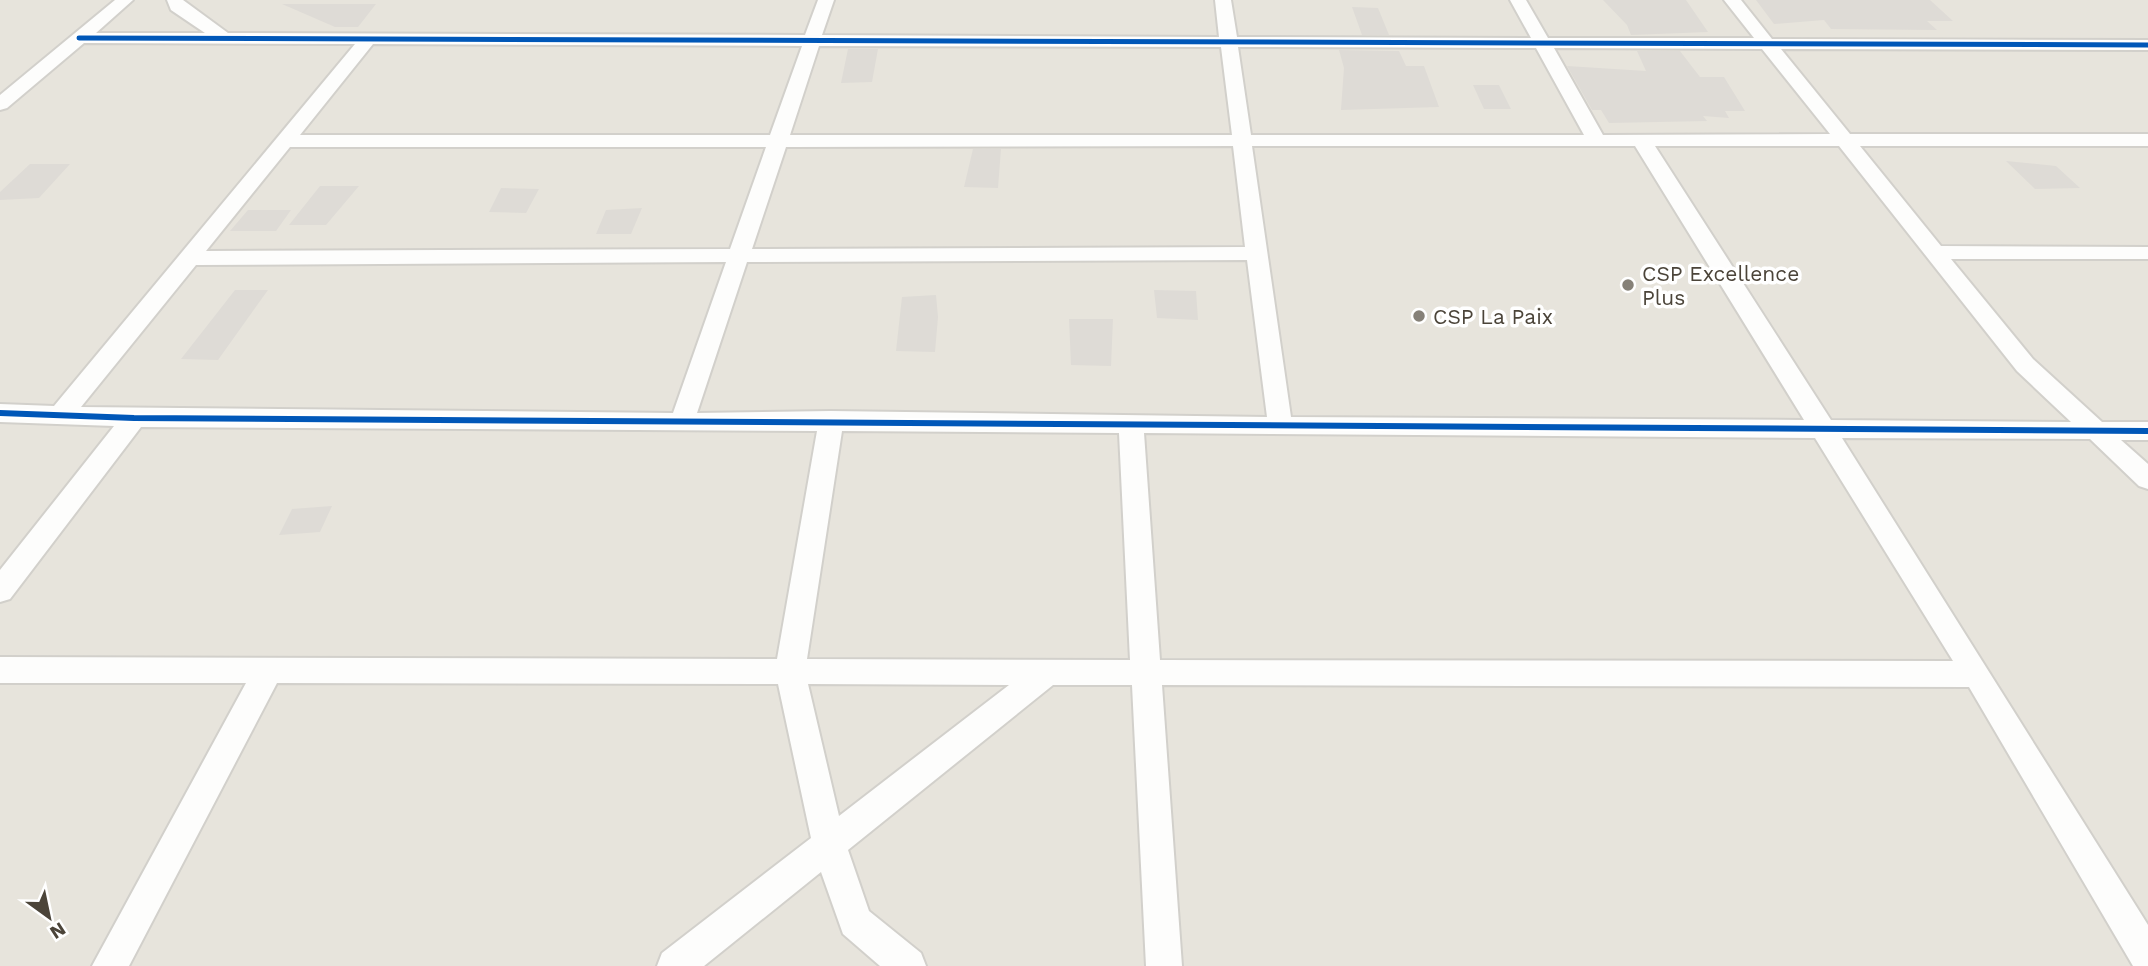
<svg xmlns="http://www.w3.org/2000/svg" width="2148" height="966" viewBox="0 0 2148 966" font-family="'Work Sans',sans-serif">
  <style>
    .residential { fill: #e7e4dc }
    .building { fill: #dedbd6 }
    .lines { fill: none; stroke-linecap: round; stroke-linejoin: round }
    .minor-casing { stroke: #d2d0cb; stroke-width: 4 }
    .minor { fill: #fdfdfc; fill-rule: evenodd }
    .cycleway-far1-casing { stroke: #fff; stroke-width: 9 }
    .cycleway-casing { stroke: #fff; stroke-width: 10 }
    .cycleway-far1 { stroke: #0057b8; stroke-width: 5 }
    .cycleway { stroke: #0057b8; stroke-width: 6 }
    .poi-dot { fill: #868178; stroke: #fff; stroke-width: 2.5 }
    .labels { text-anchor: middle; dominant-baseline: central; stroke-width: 7; stroke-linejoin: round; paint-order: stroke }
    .poi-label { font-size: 21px; fill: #4b4439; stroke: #fff; text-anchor: start }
  </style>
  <rect width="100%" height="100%" fill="#f4f2ee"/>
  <!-- residential -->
  <path class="residential" d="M0,0H2148V966H0Z"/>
  <!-- building -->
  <path class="building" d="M1603,0H1686L1708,32L1631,35L1627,25Z
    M1756,0H1930L1953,21H1927L1937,30L1831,29L1824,20L1774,24Z
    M282,4H376L358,27H335Z
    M1352,7L1378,8L1389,35H1362Z
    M848,49H878L872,82L841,83Z
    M1339,50L1399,51L1406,66H1424L1439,107L1341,110L1344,68Z
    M1637,51H1680L1700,77H1724L1745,111H1725L1729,118L1703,116L1707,121L1609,123L1601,110H1592L1567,66L1646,71Z
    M1473,85H1499L1511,109H1484Z
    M973,149H1001L998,188L964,187Z
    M2006,161L2056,166L2080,188L2035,189Z
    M30,164H70L39,198L0,200V192Z
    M320,186H359L326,225H289Z
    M501,188L539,189L526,213L489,212Z
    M642,208L631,234H596L606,210Z
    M248,210H291L276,231H230Z
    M235,290H268L218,360L181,359Z
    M1154,290L1196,291L1198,320L1157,318Z
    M936,295L938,317L935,352L896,351L902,297Z
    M1069,319H1113L1111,366L1071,365Z
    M332,506L320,532L279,535L292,509Z"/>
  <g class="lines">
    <defs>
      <path id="minor" d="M115,0H133L96,33H205L171,10L167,0H183L228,33L805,35L818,0H834L822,35L1219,37L1215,0H1231L1237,37L1531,38L1510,0H1526L1548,38H1754L1724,0H1741L1772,39L2148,40V50L1781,49L1850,134H2148V146H1860L1941,246L2148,247V259H1951L2033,359L2102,422H2148V440H2121L2148,464V489L2139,486L2090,439L1842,438L2148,925V966H2133L1969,687L1162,685L1182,966H1146L1132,685H1053L848,850L869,911L921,953L926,966H880L843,934L821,872L704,966H657L662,953L811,838L778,684L277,683L129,966H92L246,683H0V657L777,659L817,431L141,427L10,599L0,602V570L114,426L0,422V404L54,406L355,44L84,43L7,108L0,110V95ZM373,44L802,46L770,135H300ZM819,46L1221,47L1232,135H790ZM1238,47L1536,48L1584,135H1251ZM1554,48L1762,49L1830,134L1603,135ZM1233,146L1245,247L752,249L786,147ZM1252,146H1635L1804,420L1291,417ZM1655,146H1839L2017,371L2071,422L1831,420ZM290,147H766L730,249L206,251ZM1247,260L1267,417L831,411L697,413L747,262ZM726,262L673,413L81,407L196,265ZM842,431L1119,433L1130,660L807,659ZM1144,433L1815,438L1953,661L1160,660ZM808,684L1009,685L839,816Z"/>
    </defs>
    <!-- minor casing -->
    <use href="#minor" class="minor-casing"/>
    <!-- minor -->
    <use href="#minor" class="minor"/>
    <defs>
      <path id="cycleway-far1" d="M79,38L2148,45"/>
      <path id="cycleway" d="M0,413L134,418L2148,431"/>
    </defs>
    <!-- cycleway-far1 casing -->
    <use href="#cycleway-far1" class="cycleway-far1-casing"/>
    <!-- cycleway casing -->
    <use href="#cycleway" class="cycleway-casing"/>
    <!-- cycleway-far1 -->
    <use href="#cycleway-far1" class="cycleway-far1"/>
    <!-- cycleway -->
    <use href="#cycleway" class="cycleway"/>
  </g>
  <!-- markers -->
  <g class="poi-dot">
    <circle cx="1628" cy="285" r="7"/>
    <circle cx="1419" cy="316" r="7"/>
  </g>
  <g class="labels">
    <!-- poi labels -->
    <g class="poi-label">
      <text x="1642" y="273">CSP Excellence<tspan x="1642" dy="24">Plus</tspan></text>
      <text x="1433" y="316">CSP La Paix</text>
    </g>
  </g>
  <!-- north arrow -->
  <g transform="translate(49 917) rotate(147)" stroke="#ffffff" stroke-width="5" paint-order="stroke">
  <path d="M0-5L12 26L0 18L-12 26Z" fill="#4b4439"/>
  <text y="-10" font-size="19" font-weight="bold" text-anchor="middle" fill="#4b4439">N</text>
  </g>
</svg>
